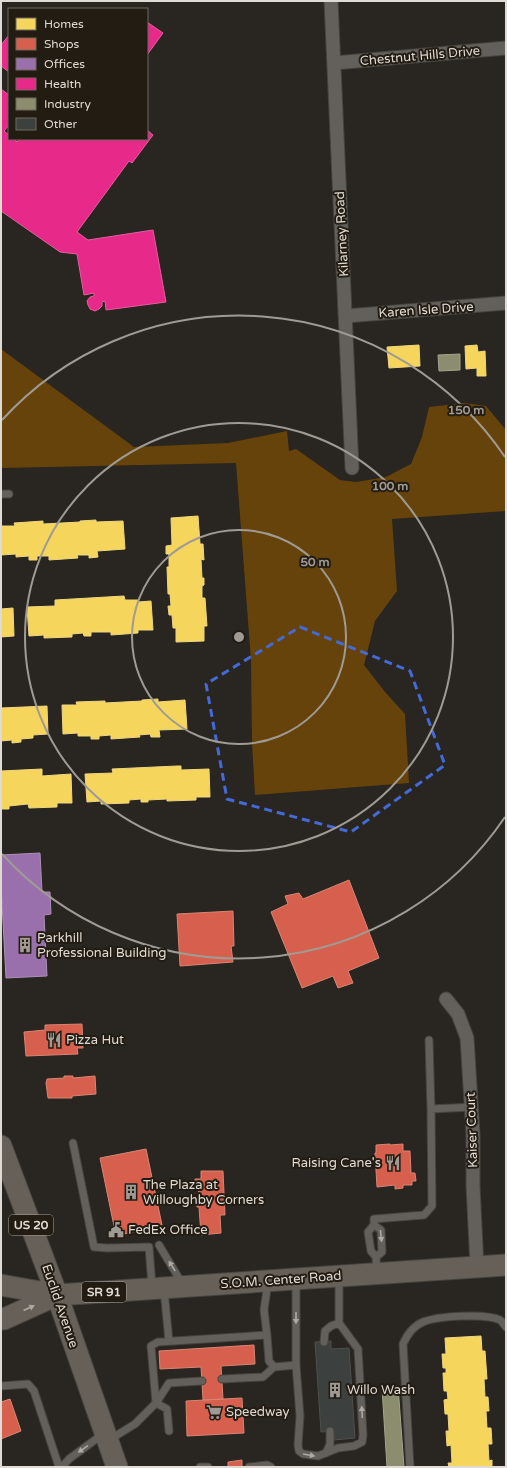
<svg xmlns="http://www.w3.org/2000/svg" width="507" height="1468" viewBox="0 0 507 1468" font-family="'Varela Round',sans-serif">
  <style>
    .forest { fill: #66430a }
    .homes { fill: #f6d55c; stroke: #efd680 }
    .shops { fill: #d6604d; stroke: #d98575 }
    .offices { fill: #9970ab; stroke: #ae90b7 }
    .health { fill: #e7298a; stroke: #e55ea0 }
    .industry { fill: #8c8c6e; stroke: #a5a38c }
    .building { fill: #3c403e; stroke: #4f4f4d }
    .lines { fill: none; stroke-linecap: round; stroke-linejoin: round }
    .lane-casing { stroke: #46433e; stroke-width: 9 }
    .street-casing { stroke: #46433e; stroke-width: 15 }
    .primary-casing { stroke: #46433e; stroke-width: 23 }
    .lane { stroke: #63605c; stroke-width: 7 }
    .street { stroke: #63605c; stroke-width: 13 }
    .primary { stroke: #676058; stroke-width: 21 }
    .oneway { fill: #ada9a3 }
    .oneway2 { fill: #afa9a2 }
    .marked { fill: none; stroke: #446ad7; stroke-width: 3; stroke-dasharray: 8 5; stroke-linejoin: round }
    .ring { fill: none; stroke: #9f9b94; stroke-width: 2 }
    .labels { text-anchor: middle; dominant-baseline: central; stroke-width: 4; stroke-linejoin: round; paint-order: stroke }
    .shield { fill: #231c13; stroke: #a7a199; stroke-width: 1 }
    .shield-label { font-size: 12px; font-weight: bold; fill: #dfdad3 }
    .street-label { font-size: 13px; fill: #dfdad3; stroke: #231c13 }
    .poi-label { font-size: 13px; fill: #dfdad3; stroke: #231c13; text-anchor: start }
    .centre { fill: #9f9b94; stroke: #231c13; stroke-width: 2 }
    .ring-label { font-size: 12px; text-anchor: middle; font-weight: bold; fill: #9f9b94; stroke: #231c13; stroke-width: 4; stroke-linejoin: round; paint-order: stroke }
  </style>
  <rect width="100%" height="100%" fill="#292520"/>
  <!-- forest -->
  <path class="forest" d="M1,349L134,447L228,443L287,431L289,451L296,449L340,480L356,482L386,477L411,464L422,437L429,407L465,403L486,406L506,430V511L392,519L397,591L375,621L364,665L385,692L405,714L409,783L255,795L252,743L251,660L236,463L1,468Z"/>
  <!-- homes -->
  <path class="homes" d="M419,345L420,366L389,368L387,347Z
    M477,345L478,352L485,351L486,376H477V368L466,369L465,346Z
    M198,516L200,544H203L204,560L201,559L202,578H204V585L202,586V598H205L207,626H204V641L176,642V628H173L172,615H169L168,606H171L170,594H168L167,567H169V554H166V546L172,545L171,518Z
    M96,520V522L123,521L125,549L97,551L98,557L89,558V555H77L78,558L49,560V556H37V560H29V556L16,557V554L1,555V526H15L14,523L43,521V524L80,522V521Z
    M124,596L125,600H138V602L151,601L153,630H138V633L111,635V632H91V636H84L83,633L72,634V637L44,638V635L29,636L27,607L55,606V600Z
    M13,608L14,636L1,637V609Z
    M158,699V702L185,700L187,729L159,730L160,737H151L150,734L139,735L140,737L111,739V735L99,736V739H91V736H78V733L63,734L62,705H77L76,702L105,701V703L142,701V700Z
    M47,706L48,734L33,735V738L21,739V742L12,743V740L1,741V708Z
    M177,766H181V770L209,769L210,797H196V800L167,801V799L148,800V802H141V799L129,800V803L101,804V801L87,802L85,774L113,773L112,769Z
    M42,769V776L71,774L72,803H57V807L29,808L28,804L9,806V809H2V806H1V771Z
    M481,1336L482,1351H485L487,1379H484L485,1397H488L489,1411H486L487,1428H491L492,1444H488L489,1461L492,1460V1467H449L448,1463H452L451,1445L447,1446L446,1431H449L448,1414H445L444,1400L448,1399L447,1391H444L443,1373H446V1368H443L442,1354H446L445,1338Z"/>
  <!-- shops -->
  <path class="shops" d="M349,880L379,958L348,971L353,983L338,988L333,976L302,988L271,912L288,904L285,896L299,893L303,899Z
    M233,911L234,946H231L233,962L180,966L177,914Z
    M82,1024L83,1048H77L78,1054L26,1056L24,1032L45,1030V1025Z
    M64,1076H73V1078L95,1076L96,1094L72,1096V1098H48L46,1083L47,1079L64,1078Z
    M390,1144V1145L403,1144V1151H410L411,1173H415L416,1181H412V1185H403V1188L395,1189V1185L377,1187L375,1153H376V1145Z
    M146,1149L162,1225L116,1236L100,1158Z
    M201,1171H223L225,1215H220L221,1233L201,1235L199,1207H197L196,1198L199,1197L198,1184H195V1179H201Z
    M254,1345L255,1364L221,1366L223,1399L203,1400L201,1367L160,1369L159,1351Z
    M242,1398L244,1433L187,1436L186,1401Z
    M10,1399L21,1431L1,1439V1402Z
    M242,1460V1467H228V1462Z"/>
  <!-- offices -->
  <path class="offices" d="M40,853L42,892H50L51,914L44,915L47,976L6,978L1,884V855Z"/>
  <!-- health -->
  <path class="health" d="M147,22L163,33L147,55Z
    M9,35V72L1,66V45Z
    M1,89L9,95V125L4,131L9,135V139H14L17,142L19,139H147V130L153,135L132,163L129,161L77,232L88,240L153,230L166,302L106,310L105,301L102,302V306L99,309L95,311L90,309L88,305L87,301L90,297L94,296V293L84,295L77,254L60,252L1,211Z"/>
  <!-- industry -->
  <path class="industry" d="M460,354V370L439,371L438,355Z
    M398,1386L404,1467H387L382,1388Z"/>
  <!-- building -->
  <path class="building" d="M331,1341V1349L349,1348L355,1438L334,1440V1431L321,1432L315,1342Z"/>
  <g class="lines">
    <defs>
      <path id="lane" d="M1,494H9
        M429,1040L431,1109
        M73,1143L94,1247L107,1248L149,1247L152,1286
        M374,1225V1219L424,1215L432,1206L431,1109L472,1107
        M159,1245L183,1285
        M376,1257L382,1252L381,1230L374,1225L368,1232L371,1251L376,1257L377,1272
        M296,1281V1365L300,1416L298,1445L299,1451L303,1454L318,1456L338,1448L354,1446L362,1442L363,1435L358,1349L339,1323V1278
        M164,1290L169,1341
        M267,1335L269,1361L274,1367L296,1365
        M324,1342L325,1331L331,1326L339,1323
        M222,1379L263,1377L274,1367
        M1,1386L28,1384L34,1391L59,1467
        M169,1431L167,1409L156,1403L169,1383L202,1381
        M109,1440L135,1424L156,1403L151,1346L158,1342L267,1335L264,1310L268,1282
        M326,1453L330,1444V1431
        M62,1467L69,1459L103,1434
        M200,1467H208
        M249,1467L267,1465L271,1467
        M410,1467L403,1344C407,1335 413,1326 423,1322C437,1316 487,1313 500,1320C502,1321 504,1325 506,1327"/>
      <path id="street" d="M331,1L352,468
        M334,63L506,48
        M346,316L506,303
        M446,999L458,1014L467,1038L473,1134V1186L477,1267"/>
      <path id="primary" d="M1,1146L57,1295L117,1467
        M1,1285L57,1295L506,1265
        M1,1319H4L57,1295"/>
    </defs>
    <!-- lane casing -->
    <use href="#lane" class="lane-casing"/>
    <!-- street casing -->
    <use href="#street" class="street-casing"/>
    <!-- primary casing -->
    <use href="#primary" class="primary-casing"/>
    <!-- lane -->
    <use href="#lane" class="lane"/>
    <!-- street -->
    <use href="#street" class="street"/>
    <!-- primary -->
    <use href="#primary" class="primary"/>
  </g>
  <!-- one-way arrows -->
  <defs><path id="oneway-solid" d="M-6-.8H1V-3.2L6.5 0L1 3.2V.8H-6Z"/></defs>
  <g class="oneway">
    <use href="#oneway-solid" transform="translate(381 1236) rotate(84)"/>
    <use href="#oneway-solid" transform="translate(172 1266) rotate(-122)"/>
    <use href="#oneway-solid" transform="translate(296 1318) rotate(90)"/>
    <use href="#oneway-solid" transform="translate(362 1412) rotate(-93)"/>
    <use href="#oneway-solid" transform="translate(83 1449) rotate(146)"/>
    <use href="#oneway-solid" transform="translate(309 1455) rotate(10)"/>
  </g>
  <use class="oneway2" href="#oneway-solid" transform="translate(29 1308) rotate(-25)"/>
  <!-- marked area -->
  <path class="marked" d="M300,627L410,671L445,765L351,832L227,799L206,684Z"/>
  <!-- distance rings -->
  <g class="ring">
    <circle cx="239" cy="637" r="107"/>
    <circle cx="239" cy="637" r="214"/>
    <path d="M505 817A321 321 0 0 1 2 854M2 420A321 321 0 0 1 505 457"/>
  </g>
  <!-- icons -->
  <defs>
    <symbol id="building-bare" viewBox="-9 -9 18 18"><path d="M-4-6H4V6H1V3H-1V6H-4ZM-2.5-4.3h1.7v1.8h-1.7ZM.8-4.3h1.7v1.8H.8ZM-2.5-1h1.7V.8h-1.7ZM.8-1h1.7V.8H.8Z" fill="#9f9b94" stroke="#231c13" stroke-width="2.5" paint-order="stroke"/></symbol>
    <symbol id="restaurant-bare" viewBox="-9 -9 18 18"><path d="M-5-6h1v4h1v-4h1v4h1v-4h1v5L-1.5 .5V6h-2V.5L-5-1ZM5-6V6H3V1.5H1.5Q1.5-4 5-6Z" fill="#9f9b94" stroke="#231c13" stroke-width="2.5" paint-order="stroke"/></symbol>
    <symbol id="civic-bare" viewBox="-9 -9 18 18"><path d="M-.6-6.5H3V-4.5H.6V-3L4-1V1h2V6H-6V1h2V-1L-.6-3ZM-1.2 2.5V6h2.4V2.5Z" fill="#9f9b94" stroke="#231c13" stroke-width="2.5" paint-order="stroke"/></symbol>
    <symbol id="supermarket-bare" viewBox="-9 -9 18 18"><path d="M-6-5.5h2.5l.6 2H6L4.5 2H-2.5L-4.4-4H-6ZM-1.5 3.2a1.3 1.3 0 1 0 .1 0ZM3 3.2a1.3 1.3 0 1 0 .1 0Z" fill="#9f9b94" stroke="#231c13" stroke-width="2.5" paint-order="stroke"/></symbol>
  </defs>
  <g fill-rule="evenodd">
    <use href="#building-bare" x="14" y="934" width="22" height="22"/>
    <use href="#restaurant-bare" x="43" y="1029" width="22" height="22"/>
    <use href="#restaurant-bare" x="382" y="1152" width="22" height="22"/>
    <use href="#building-bare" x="120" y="1181" width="22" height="22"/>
    <use href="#civic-bare" x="105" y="1219" width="22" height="22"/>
    <use href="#building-bare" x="324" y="1379" width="22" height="22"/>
    <use href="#supermarket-bare" x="203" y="1401" width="22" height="22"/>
  </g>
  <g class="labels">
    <!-- shield labels -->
    <g class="shield">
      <rect x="9" y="1215" width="44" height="20" rx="3"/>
      <rect x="82" y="1282" width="44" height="20" rx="3"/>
    </g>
    <g class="shield-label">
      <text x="31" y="1225">US 20</text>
      <text x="104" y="1292">SR 91</text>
    </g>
    <!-- street labels -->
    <g class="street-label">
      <text transform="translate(420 56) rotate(-5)">Chestnut Hills Drive</text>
      <text transform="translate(342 234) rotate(-93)">Kilarney Road</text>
      <text transform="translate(426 310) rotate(-4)">Karen Isle Drive</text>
      <text transform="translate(472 1130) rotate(-92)">Kaiser Court</text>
      <text transform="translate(281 1280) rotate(-4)">S.O.M. Center Road</text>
      <text transform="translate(60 1306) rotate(71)">Euclid Avenue</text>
    </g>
    <!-- poi labels -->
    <g class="poi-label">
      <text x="37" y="938">Parkhill<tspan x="37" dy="15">Professional Building</tspan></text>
      <text x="66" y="1040">Pizza Hut</text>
      <text x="381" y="1163" text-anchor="end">Raising Cane's</text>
      <text x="143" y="1185">The Plaza at<tspan x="143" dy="15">Willoughby Corners</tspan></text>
      <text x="128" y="1230">FedEx Office</text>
      <text x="347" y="1390">Willo Wash</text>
      <text x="226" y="1412">Speedway</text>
    </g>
  </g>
  <circle cx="239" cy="637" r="6" class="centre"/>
  <g class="ring-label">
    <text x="466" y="414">150 m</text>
    <text x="390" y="490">100 m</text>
    <text x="315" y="566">50 m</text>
  </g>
  <!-- border -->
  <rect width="507" height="1468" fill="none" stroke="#dfdad3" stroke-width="4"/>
  <!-- legend -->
  <rect x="8" y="8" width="140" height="132" fill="#231c13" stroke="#6e6860"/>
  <rect x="16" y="18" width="20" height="12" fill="#f6d55c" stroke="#6e6860"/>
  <text x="44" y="28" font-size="12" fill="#dfdad3">Homes</text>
  <rect x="16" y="38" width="20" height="12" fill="#d6604d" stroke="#6e6860"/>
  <text x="44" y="48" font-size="12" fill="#dfdad3">Shops</text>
  <rect x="16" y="58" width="20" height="12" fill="#9970ab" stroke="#6e6860"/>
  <text x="44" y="68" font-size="12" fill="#dfdad3">Offices</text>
  <rect x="16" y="78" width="20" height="12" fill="#e7298a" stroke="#6e6860"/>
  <text x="44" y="88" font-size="12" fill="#dfdad3">Health</text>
  <rect x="16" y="98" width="20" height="12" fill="#8c8c6e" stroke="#6e6860"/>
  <text x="44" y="108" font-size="12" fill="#dfdad3">Industry</text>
  <rect x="16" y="118" width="20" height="12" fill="#3c403e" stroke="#6e6860"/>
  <text x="44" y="128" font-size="12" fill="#dfdad3">Other</text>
</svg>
